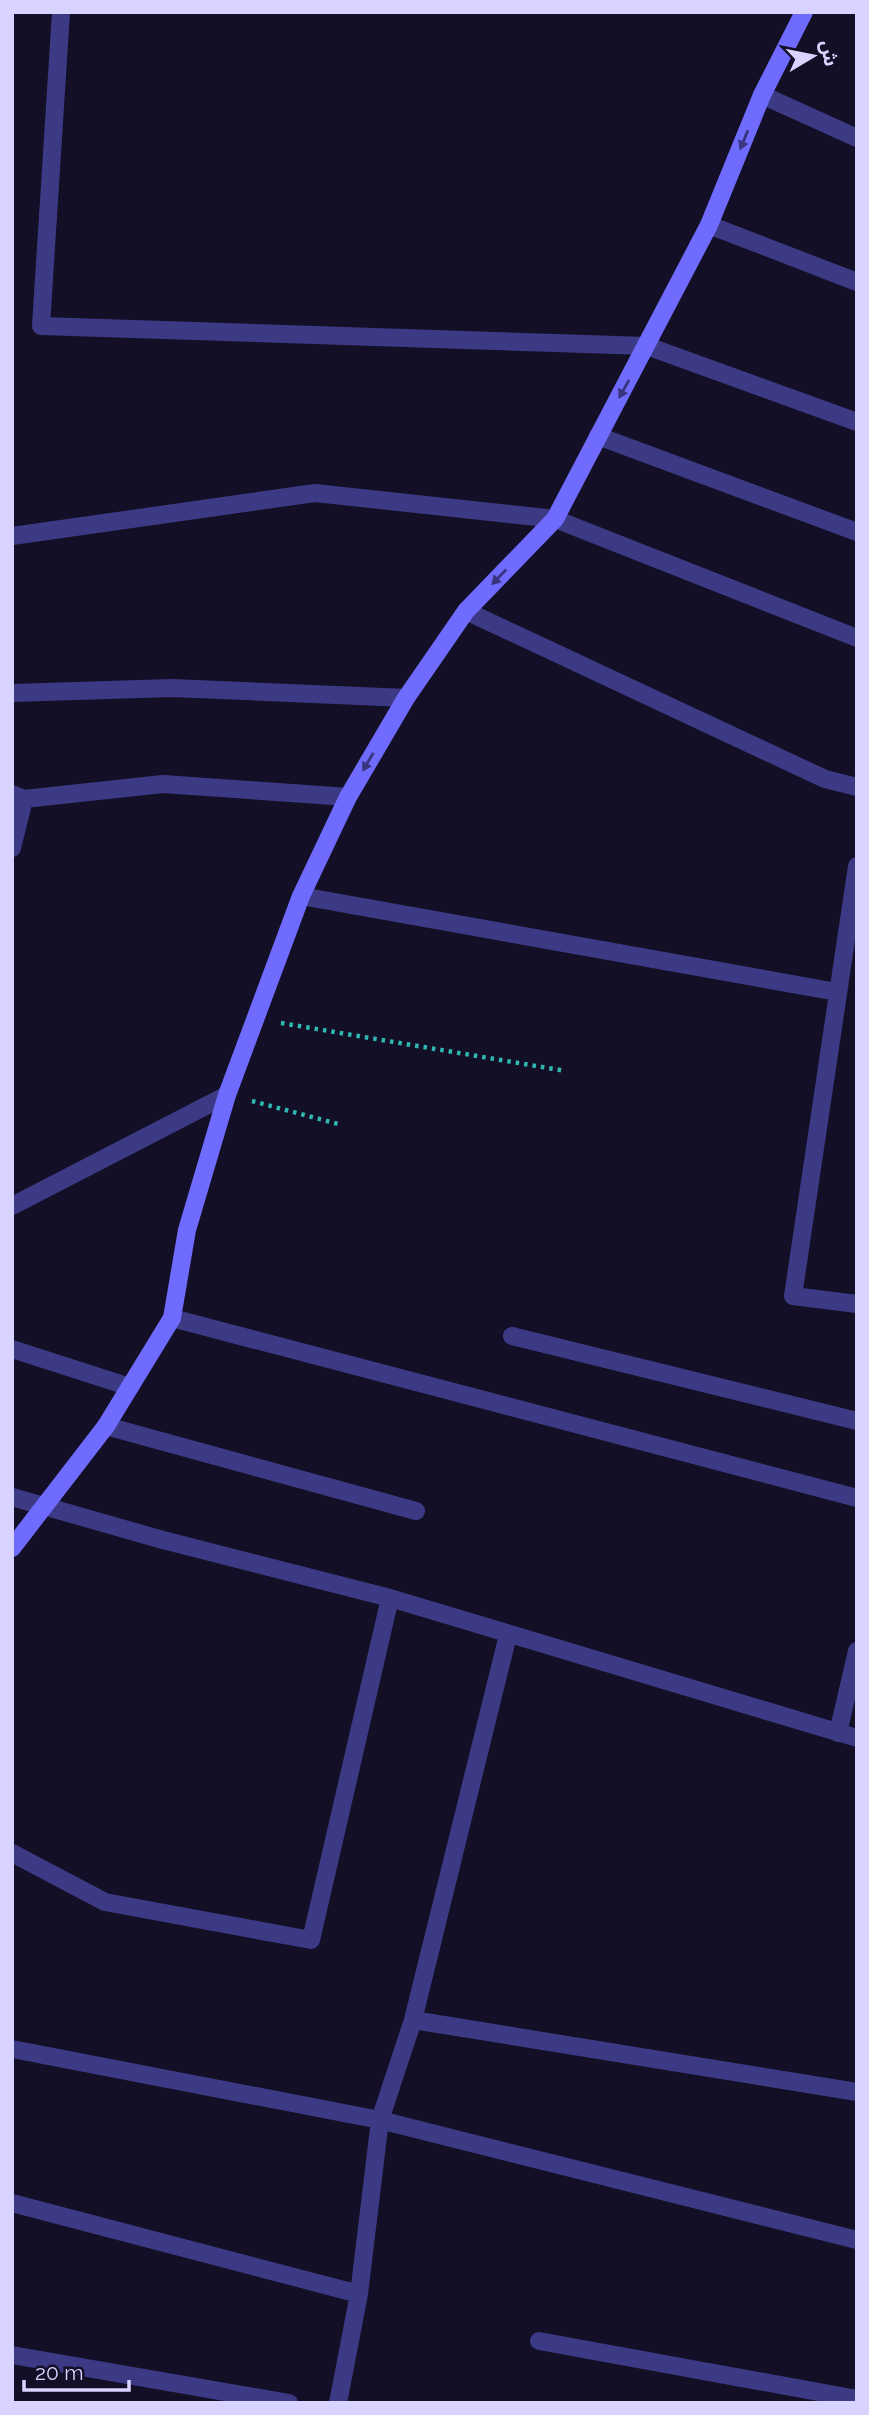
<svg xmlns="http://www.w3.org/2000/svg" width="869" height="2415" viewBox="0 0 869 2415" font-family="Raleway,'Noto Sans Arabic',sans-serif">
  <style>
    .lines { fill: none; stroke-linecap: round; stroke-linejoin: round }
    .path { stroke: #2fb8b0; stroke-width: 4.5; stroke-dasharray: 3.5 5; stroke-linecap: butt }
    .minor { stroke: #3d3a85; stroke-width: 18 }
    .secondary { stroke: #6f6bff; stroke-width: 18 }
    .oneway { fill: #38347d }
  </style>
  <rect width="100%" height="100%" fill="#130f26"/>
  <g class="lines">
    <!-- path -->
    <path class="path" d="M281,1023L566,1071
      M252,1101L342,1125"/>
    <!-- minor -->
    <path class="minor" d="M61,12L41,326L647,346L857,422
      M762,95L857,138
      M709,225L857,282
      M598,436L857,532
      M12,536L315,493L555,519L857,638
      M466,611L825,779L857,787
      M12,693L172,688L406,698
      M12,794L24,799L163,784L348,797
      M12,848L24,799
      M857,866L793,1296L857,1304
      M301,896L837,992
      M12,1206L227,1095
      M172,1318L857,1498
      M512,1336L857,1421
      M12,1349L130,1387
      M106,1426L416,1511
      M12,1497L163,1540L390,1598L857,1738
      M838,1733L857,1651
      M12,1853L105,1902L311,1940L390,1598
      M413,2020L857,2092
      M12,2049L380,2120L857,2240
      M12,2203L359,2294
      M539,2341L857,2399
      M12,2355L289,2403
      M338,2403L359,2294L380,2120L413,2020L508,1635"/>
    <!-- secondary -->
    <path class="secondary" d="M12,1548L106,1426L172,1318L187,1230L227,1095L301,896L348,797L406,698L466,611L555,519L709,225L762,95L804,12"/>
  </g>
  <!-- one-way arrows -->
  <defs><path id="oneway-solid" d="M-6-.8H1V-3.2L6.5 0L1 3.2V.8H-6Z" transform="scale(1.75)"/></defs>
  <g class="oneway">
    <use href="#oneway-solid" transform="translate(744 140) rotate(112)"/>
    <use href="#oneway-solid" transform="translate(624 389) rotate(119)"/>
    <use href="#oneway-solid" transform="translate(499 577) rotate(134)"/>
    <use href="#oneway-solid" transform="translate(368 762) rotate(120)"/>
  </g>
  <!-- border -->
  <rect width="869" height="2415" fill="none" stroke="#d9d4ff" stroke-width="28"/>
  <!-- north arrow -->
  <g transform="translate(813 56) rotate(80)" stroke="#130f26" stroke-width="5" paint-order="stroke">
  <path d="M0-5L12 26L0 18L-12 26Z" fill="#d9d4ff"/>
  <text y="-10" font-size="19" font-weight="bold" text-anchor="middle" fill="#d9d4ff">ش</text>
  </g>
  <!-- scale -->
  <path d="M24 2380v10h105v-10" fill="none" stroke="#d9d4ff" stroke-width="3.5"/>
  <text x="35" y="2380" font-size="21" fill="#d9d4ff" stroke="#130f26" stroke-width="5" paint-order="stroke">20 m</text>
</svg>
